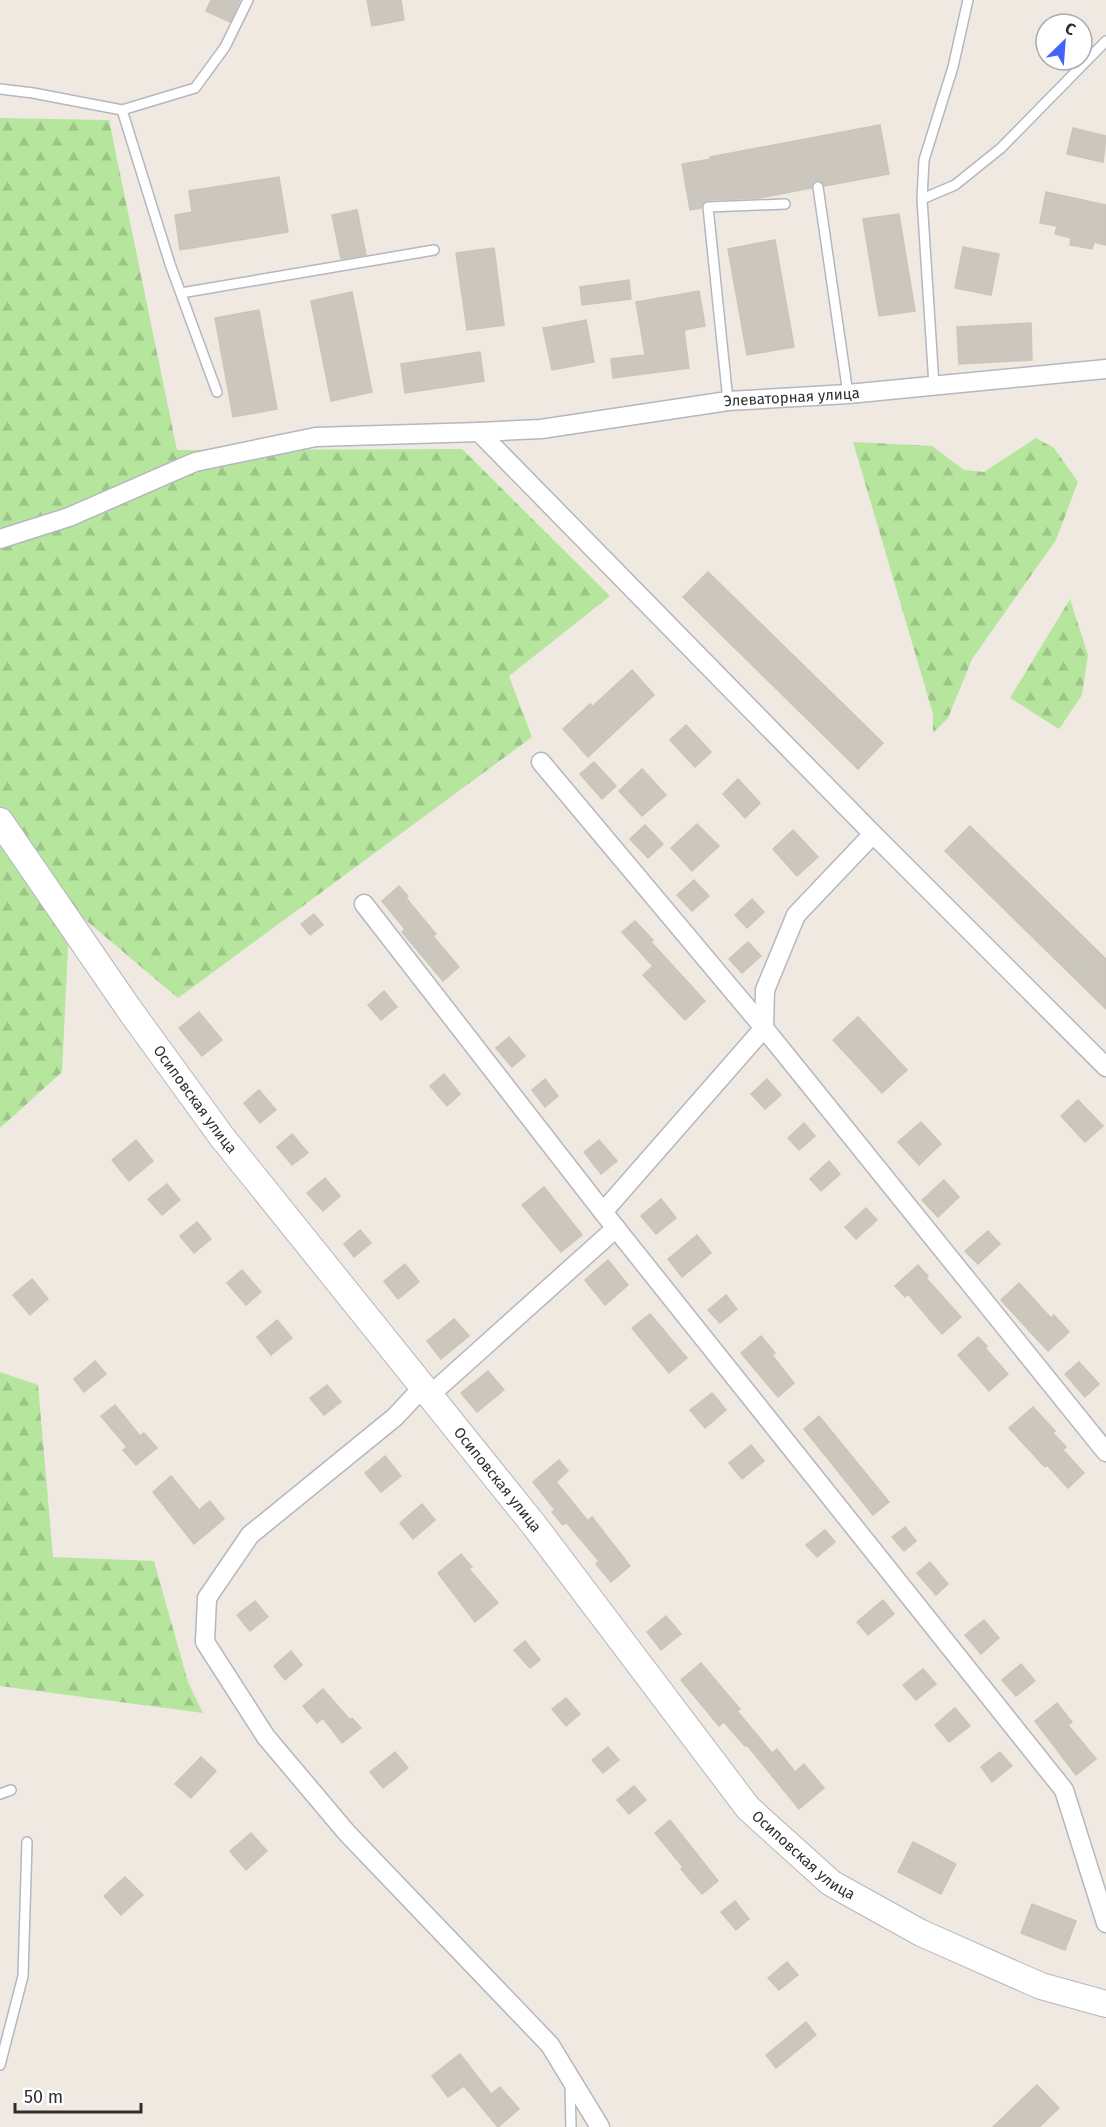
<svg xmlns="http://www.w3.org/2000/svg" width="1106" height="2127" viewBox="0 0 1106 2127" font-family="'Fira Sans',sans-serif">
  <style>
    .forest { fill: url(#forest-firs) }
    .building { fill: #cbc7bf; stroke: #cbc5ba; stroke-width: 1.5 }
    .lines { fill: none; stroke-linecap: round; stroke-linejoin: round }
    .lane-casing { stroke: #b4b7c1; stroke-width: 12 }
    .street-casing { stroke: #b4b7c1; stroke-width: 21 }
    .secondary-casing { stroke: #b4b7c1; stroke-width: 28 }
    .lane { stroke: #fff; stroke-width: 9 }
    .street { stroke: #fff; stroke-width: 18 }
    .secondary { stroke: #fff; stroke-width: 26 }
    .labels { text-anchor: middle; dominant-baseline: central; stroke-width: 6; stroke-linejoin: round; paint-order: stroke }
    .street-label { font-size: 15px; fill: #2e2e2e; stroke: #fff }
  </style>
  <defs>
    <pattern id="forest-firs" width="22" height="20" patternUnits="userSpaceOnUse" patternTransform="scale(1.5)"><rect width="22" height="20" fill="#b6e59e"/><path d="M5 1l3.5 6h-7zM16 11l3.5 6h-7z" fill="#9dc588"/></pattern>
  </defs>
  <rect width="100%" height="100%" fill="#efe9e1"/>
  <!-- forest -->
  <path class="forest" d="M0,118L109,120L177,450L462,449L610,596L509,676L532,737L178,998L70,907L62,1072L0,1128Z
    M1036,438L1054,448L1078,482L1056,540L972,659L948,718L933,733V714L853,442L932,446L964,470L984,472Z
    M1070,599L1088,655L1082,695L1059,729L1010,698Z
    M0,1372L38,1385L53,1557L154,1561L188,1682L203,1713L0,1686Z"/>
  <!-- building -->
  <path class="building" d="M211,0H240L230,22L206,11Z
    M367,0H401L404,20L372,26Z
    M880,125L889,174L825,186L821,181L816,180L812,184L811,188L760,198L707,200L702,204L701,208L690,210L682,164L711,159L710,157Z
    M1073,128L1106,136L1103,162L1067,154Z
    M279,177L288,232L180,250L175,215L192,212L189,191Z
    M1046,192L1106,205V245L1094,242L1092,249L1070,245L1071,238L1055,234L1057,226L1040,223Z
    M357,210L366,255L341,259L332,215Z
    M899,214L915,311L879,316L863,219Z
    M775,240L794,347L747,355L728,249Z
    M963,247L999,254L991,295L955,288Z
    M494,248L504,325L467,330L456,253Z
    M629,280L631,299L582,305L580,287Z
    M699,291L705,326L684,330L689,368L613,378L611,359L645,355L636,302Z
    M352,292L372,392L331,401L311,301Z
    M259,310L277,409L233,417L215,318Z
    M586,320L594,362L552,370L543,328Z
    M1031,323L1032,360L959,364L957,327Z
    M480,352L484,381L405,393L401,364Z
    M708,572L883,743L858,769L683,597Z
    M632,670L654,695L588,757L563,729L590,704L593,706Z
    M686,725L711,752L695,767L670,740Z
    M594,762L616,786L602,799L580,774Z
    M642,769L666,795L642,816L619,791Z
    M738,779L760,803L745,818L723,794Z
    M697,824L719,846L692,871L671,848Z
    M645,825L663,844L648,858L630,839Z
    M970,826L1106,959V1009L945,851Z
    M793,830L818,857L797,876L773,849Z
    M694,880L709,896L692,911L677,895Z
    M399,886L408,896L406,898L436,934L433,936L459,967L443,981L402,932L405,929L382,901Z
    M752,899L764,912L747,928L735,915Z
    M314,914L323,925L310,935L301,924Z
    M635,921L653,940L651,942L705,1001L685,1020L643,975L653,966L622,932Z
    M748,942L761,956L742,973L729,959Z
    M384,991L397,1007L381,1020L368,1005Z
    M199,1012L222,1040L202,1056L179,1028Z
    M858,1017L907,1070L882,1093L833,1040Z
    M509,1037L525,1056L512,1067L496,1048Z
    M444,1074L460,1094L447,1106L430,1086Z
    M545,1079L558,1096L545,1107L532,1090Z
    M767,1079L781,1095L765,1109L751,1094Z
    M259,1090L276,1110L260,1123L244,1103Z
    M1078,1100L1103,1126L1085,1142L1061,1116Z
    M921,1122L941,1144L919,1165L898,1142Z
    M804,1123L815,1136L799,1150L788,1138Z
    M292,1134L308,1153L292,1165L277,1147Z
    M136,1140L153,1161L129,1181L112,1160Z
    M599,1140L617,1161L601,1174L584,1152Z
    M829,1161L840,1174L821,1191L810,1179Z
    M325,1178L340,1196L323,1211L307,1193Z
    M944,1180L959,1197L938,1217L922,1200Z
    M167,1184L180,1200L162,1215L148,1199Z
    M544,1187L582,1235L561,1252L522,1205Z
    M661,1199L676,1218L656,1234L641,1216Z
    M866,1208L877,1220L856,1239L845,1227Z
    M197,1222L211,1239L194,1253L180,1236Z
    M360,1230L371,1243L354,1257L344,1244Z
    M988,1231L1000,1244L978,1264L965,1251Z
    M697,1235L711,1253L682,1277L668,1259Z
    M608,1260L628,1285L605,1305L585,1280Z
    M405,1264L419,1282L398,1299L384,1281Z
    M918,1265L928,1276L926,1278L961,1317L942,1334L908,1294L905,1297L895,1286Z
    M242,1270L261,1292L246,1305L227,1283Z
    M32,1279L48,1299L30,1315L13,1295Z
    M1019,1283L1051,1318L1054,1315L1069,1332L1048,1351L1001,1300Z
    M726,1295L737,1309L720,1323L708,1310Z
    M650,1314L687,1358L669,1373L632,1328Z
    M454,1319L469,1336L441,1359L427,1341Z
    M277,1320L292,1338L271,1355L257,1337Z
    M761,1336L775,1353L772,1355L794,1383L778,1397L741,1353Z
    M978,1337L987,1346L985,1348L1008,1374L989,1391L958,1355Z
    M95,1361L106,1374L84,1392L74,1379Z
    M1079,1362L1099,1384L1085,1397L1065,1374Z
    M488,1371L504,1390L477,1412L461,1393Z
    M327,1385L341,1402L324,1415L310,1398Z
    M712,1393L726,1410L705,1428L690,1410Z
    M115,1405L140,1436L144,1433L157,1448L136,1465L123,1450L127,1447L101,1416Z
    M1033,1407L1055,1431L1053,1433L1066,1447L1063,1450L1084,1473L1068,1488L1047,1465L1045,1467L1009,1428Z
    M819,1416L889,1502L873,1515L804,1429Z
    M751,1445L764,1461L742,1479L729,1463Z
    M385,1456L401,1476L381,1492L365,1473Z
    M559,1460L568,1471L556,1482L588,1521L592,1517L630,1566L611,1582L596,1564L599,1561L566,1522L563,1525L552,1512L555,1510L533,1482Z
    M171,1476L199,1510L210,1501L224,1519L194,1544L153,1492Z
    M422,1504L435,1520L413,1539L400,1523Z
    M905,1527L916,1541L904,1551L892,1537Z
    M825,1530L835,1542L817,1557L806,1545Z
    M461,1554L472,1567L469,1569L498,1603L475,1622L438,1573Z
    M930,1562L948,1584L936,1595L917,1573Z
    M883,1600L894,1614L868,1635L857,1622Z
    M255,1601L268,1617L250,1631L237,1615Z
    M666,1616L681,1634L661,1650L647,1632Z
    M984,1620L999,1638L981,1654L965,1635Z
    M525,1641L540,1660L530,1668L514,1650Z
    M291,1651L302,1665L285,1680L274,1666Z
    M701,1663L740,1709L737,1711L772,1753L777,1749L795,1772L804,1764L824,1788L799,1809L747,1745L745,1746L724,1722L719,1726L681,1680Z
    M1021,1664L1035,1681L1016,1696L1002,1680Z
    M923,1669L936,1684L916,1700L903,1685Z
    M323,1689L350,1720L352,1718L361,1728L342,1743L323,1718L317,1723L303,1706Z
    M566,1698L580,1714L566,1726L552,1709Z
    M1057,1703L1072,1722L1068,1725L1096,1759L1076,1775L1035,1721Z
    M955,1708L970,1726L949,1742L935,1725Z
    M608,1747L619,1760L603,1773L592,1760Z
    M395,1752L408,1768L383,1788L370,1772Z
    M1000,1752L1012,1766L992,1782L981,1767Z
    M201,1757L216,1771L191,1798L175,1784Z
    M634,1786L646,1800L629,1814L617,1800Z
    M670,1820L718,1881L702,1894L681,1869L683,1867L655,1833Z
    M251,1833L267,1851L246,1870L230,1851Z
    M913,1842L956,1864L941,1894L898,1872Z
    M125,1877L143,1895L121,1915L104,1896Z
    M735,1901L749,1919L736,1930L721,1912Z
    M1032,1904L1076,1921L1065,1950L1021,1933Z
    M787,1962L798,1975L779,1990L768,1978Z
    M806,2022L816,2035L776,2068L766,2055Z
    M460,2054L491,2094L500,2087L519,2109L498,2127L464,2086L448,2097L432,2076Z
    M1037,2085L1059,2108L1039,2127H993Z"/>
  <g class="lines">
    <defs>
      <path id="lane" d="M0,89L33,93L122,110L195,88L225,47L248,0
        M122,110L170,264L217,392
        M818,187L848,394
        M922,199L924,160L953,67L968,0
        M181,293L434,250
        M934,385L922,199L955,185L1001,148L1106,41
        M728,401L708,207L785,204
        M0,1794L11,1790
        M0,2065L23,1976L27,1842
        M570,2084L571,2127"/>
      <g id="street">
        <path id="s1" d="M479,432L541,429L728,401L848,394L1106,369"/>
        <path d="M0,539L69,517L195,462L316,437L479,432L873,834L1106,1067"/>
        <path d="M541,762L764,1028L1106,1452"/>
        <path d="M364,904L603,1212L1064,1790L1106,1923"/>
        <path d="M603,1212L764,1028L765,990L796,915L873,834"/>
        <path d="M423,1387L395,1417L250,1535L207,1598L205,1642L266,1737L347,1833L550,2045L600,2127"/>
        <path d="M430,1395L616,1228"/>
      </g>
      <g id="secondary">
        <path id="s2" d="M0,821L129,1009L222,1137L534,1525L748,1808L831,1883L921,1933L1041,1986L1106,2004"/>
      </g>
    </defs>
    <!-- lane casing -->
    <use href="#lane" class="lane-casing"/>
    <!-- street casing -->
    <use href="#street" class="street-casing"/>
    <!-- secondary casing -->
    <use href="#secondary" class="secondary-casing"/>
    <!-- lane -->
    <use href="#lane" class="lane"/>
    <!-- street -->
    <use href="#street" class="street"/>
    <!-- secondary -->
    <use href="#secondary" class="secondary"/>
  </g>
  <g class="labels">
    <!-- street labels -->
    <g class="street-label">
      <text stroke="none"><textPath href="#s1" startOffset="315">Элеваторная улица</textPath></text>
      <text stroke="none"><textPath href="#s2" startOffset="340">Осиповская улица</textPath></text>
      <text stroke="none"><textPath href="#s2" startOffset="826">Осиповская улица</textPath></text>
      <text stroke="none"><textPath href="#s2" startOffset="1312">Осиповская улица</textPath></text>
    </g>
  </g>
  <!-- north arrow -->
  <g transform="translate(1064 42) rotate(25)"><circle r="28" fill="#ffffff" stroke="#ababab" stroke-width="1.5"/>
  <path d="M0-4.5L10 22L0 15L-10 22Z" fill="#4264fb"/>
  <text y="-9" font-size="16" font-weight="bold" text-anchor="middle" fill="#2e2e2e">С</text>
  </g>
  <!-- scale -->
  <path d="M15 2103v9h126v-9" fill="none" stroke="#2e2e2e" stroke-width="3"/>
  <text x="24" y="2103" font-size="18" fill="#2e2e2e" stroke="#ffffff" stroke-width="4.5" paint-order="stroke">50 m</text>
</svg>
